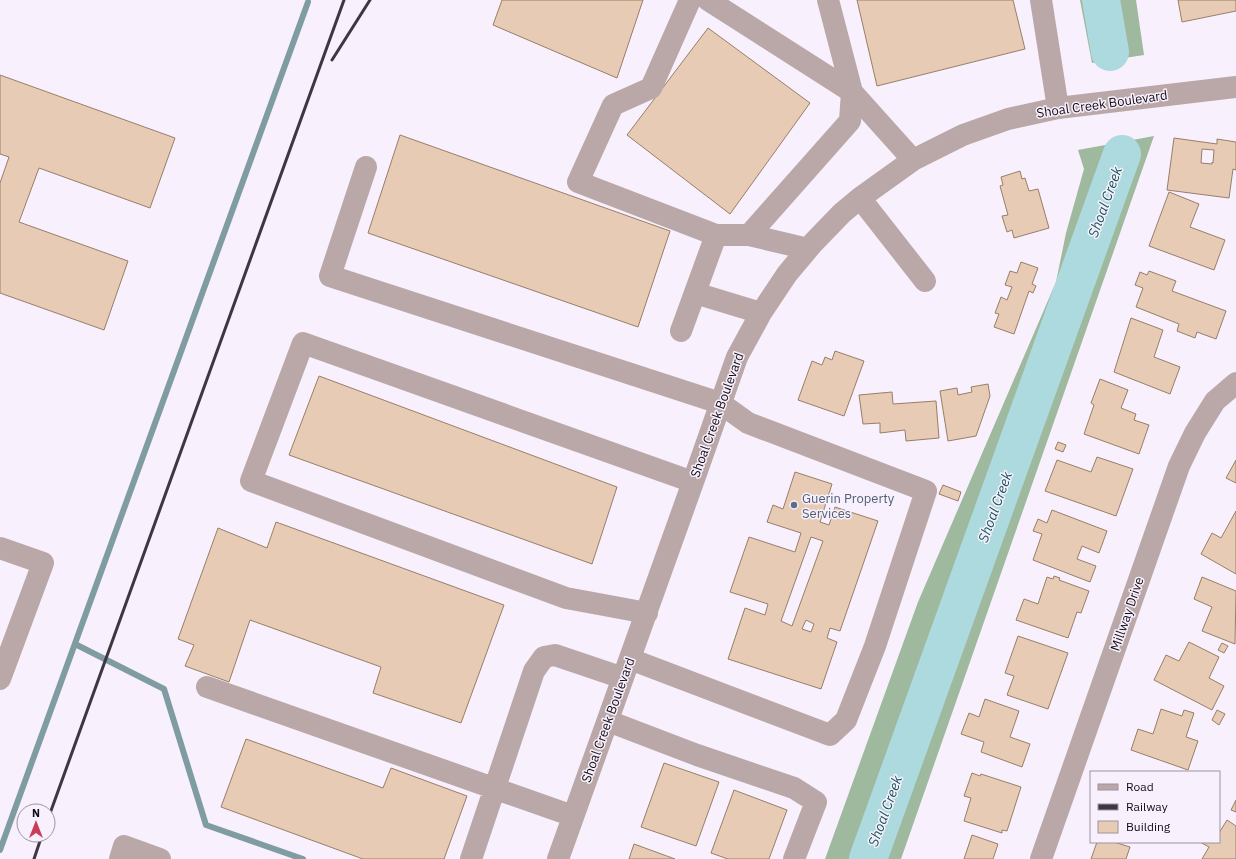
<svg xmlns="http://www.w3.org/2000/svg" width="1236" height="859" viewBox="0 0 1236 859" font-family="'IBM Plex Sans',sans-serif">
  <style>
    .forest { fill: #9eb99e }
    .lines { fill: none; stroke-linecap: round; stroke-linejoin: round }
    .stream { stroke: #7e9ca2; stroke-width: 6 }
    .river { stroke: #addadf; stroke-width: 38 }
    .building { fill: #e7cbb4; stroke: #987e69; fill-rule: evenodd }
    .minor { stroke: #b9a8a7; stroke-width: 22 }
    .rail { stroke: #3e3741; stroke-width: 3 }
    .service-dot { fill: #5c6f8a; stroke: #f8f0fc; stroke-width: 1.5 }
    .labels { text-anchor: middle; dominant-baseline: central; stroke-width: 3; stroke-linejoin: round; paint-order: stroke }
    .street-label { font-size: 13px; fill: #120b15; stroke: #f8f0fc }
    .service-label { font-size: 13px; fill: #4e5e75; stroke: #f8f0fc; text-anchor: start }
    .water-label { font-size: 14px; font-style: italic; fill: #16565c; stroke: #f8f0fc }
  </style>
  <rect width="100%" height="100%" fill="#f8f0fc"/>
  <!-- forest -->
  <path class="forest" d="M1080,0H1136L1144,55L1092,63Z
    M1154,136L901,859H825L918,602L1056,282L1066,233L1084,169L1078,150Z"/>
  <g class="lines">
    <!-- stream -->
    <path class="stream" d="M75,644L164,689L206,825L303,859
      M0,850L308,2"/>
    <!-- river -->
    <path class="river" d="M1101,0L1110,52
      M868,859L1122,154"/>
  </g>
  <!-- building -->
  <path class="building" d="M502,0H643L617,78L493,25Z
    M857,0H1013L1025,49L877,86Z
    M1178,0H1236V11L1182,22Z
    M708,28L810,103L730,214L627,135Z
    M0,75L175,138L150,208L39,168L19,222L128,261L104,330L0,293V183L9,157L0,154Z
    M400,135L670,231L638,327L368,233Z
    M1174,138L1217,144V139L1236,142V170L1233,169L1229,198L1167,190ZM1202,149L1214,150L1213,163L1212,162V164L1201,163Z
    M1020,171L1022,179L1025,178L1029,191L1038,189L1049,228L1014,238L1012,230L1007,232L1002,216L1008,215L1000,186L1003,185L1001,177Z
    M1169,192L1199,204L1190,227L1225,240L1214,270L1149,246Z
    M1021,262L1038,268L1032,284L1036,286L1033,293L1029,291L1014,334L994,327L999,314L995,313L1001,297L1007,300L1012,287L1005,285L1010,271L1017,273Z
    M1149,271L1176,281L1172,291L1226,311L1216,339L1197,332L1195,338L1177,331L1179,324L1136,307L1143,288L1135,285L1140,272L1147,275Z
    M1131,318L1163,330L1154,357L1180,367L1170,394L1114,372Z
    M835,351L864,361L844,416L798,400L812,361L822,365L825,357L832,360Z
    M319,376L617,487L592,564L289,455Z
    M1100,379L1128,390L1121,408L1136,414L1134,420L1149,425L1139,454L1084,434L1094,405L1091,403Z
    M988,384L990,396L976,436L948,441L940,391L957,388L958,395L972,392L971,387Z
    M892,392L893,404L936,401L939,438L906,441L905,430L880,433V423L863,424L859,395Z
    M1058,442L1066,445L1063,452L1055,449Z
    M1097,457L1133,469L1116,516L1045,491L1057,460L1091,472Z
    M1236,460V483L1226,478Z
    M795,472L832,484L820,522L829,525L835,507L878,521L840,631L830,628L827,638L837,642L821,689L728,659L745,608L765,615L768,604L730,592L749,537L795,552L801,533L767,522L773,505L783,509ZM811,537L823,541L792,626L781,621ZM806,620L814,624L811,632L802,629Z
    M943,485L961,492L958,501L939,494Z
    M1052,510L1107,531L1099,553L1082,546L1077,559L1096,566L1090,582L1033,560L1042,534L1033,531L1038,519L1047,523Z
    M1236,511V574L1201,554L1212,533L1221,538Z
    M276,522L504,605L461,723L373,693L381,667L250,620L229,682L185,666L194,645L178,639L218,528L267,548Z
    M1054,576L1060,578L1059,580L1089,591L1081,613L1077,612L1068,638L1016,620L1024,599L1038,604L1047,577L1053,579Z
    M1202,577L1236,591L1235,644L1202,631L1212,607L1194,599Z
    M1018,636L1068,653L1048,709L1007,695L1014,676L1005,673Z
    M1189,642L1219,657L1209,678L1224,686L1212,710L1154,680L1166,655L1179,661Z
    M1222,643L1228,646L1224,653L1218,650Z
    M985,699L1019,711L1010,737L1030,744L1022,767L981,752L984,742L961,734L969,713L979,717Z
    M1161,709L1182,716L1184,710L1194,713L1186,737L1198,741L1188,770L1131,750L1138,729L1153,734Z
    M1217,710L1225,714L1219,725L1212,720Z
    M246,739L383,788L391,768L467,796L444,859H363L221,807Z
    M664,763L719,782L696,846L641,827Z
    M972,773L980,776L981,774L1021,787L1007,831L1002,830V833L964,821L971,798L964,796Z
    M734,790L787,810L769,859H728L711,853Z
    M1236,800V812L1231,810Z
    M1227,820L1236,826V859H1202L1209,847L1200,842H1219V833Z
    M972,835L998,844L993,859H964Z
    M1097,842H1114L1130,847L1126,859H1091Z
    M634,844L675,859H629Z"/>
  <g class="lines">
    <!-- minor -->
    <path class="minor" d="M690,0L651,88L613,105L578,182L716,235H749L808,249
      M708,0L852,92L850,121L749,235
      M828,0L852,92L913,160
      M1041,0L1058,108
      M366,167L330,276L720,403L748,423L926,491L875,646L846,720L830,735L630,659
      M860,198L925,281
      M695,293L761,313
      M681,331L716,235
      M0,548L43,563L0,679
      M647,613L566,598L251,481L303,343L693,482
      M207,687L573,816
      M608,721L697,755L794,788L816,802L794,859
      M120,859L124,846L160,859
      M471,859L534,671L544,657L555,655L623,678
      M558,859L693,482L737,357L761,313L787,274L813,243L842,213L860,198L913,160L963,135L1008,119L1058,108L1236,87
      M1041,859L1179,466L1195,433L1215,401L1236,383"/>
    <!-- rail -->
    <path class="rail" d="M332,60L370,0
      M48,819L344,0
      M34,859L42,835"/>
  </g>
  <!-- markers -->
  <circle class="service-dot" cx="794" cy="505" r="4"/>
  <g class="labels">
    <!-- street labels -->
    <g class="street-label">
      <text transform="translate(1102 104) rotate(-8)">Shoal Creek Boulevard</text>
      <text transform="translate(717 415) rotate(-70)">Shoal Creek Boulevard</text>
      <text transform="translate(1127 614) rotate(-71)">Millway Drive</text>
      <text transform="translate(608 720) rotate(-70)">Shoal Creek Boulevard</text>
    </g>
    <!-- service labels -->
    <g class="service-label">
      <text x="802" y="498">Guerin Property<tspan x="802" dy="15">Services</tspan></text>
    </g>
    <!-- water labels -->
    <g class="water-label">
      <text transform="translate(1105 202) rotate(-70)">Shoal Creek</text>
      <text transform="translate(995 507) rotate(-70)">Shoal Creek</text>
      <text transform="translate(885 811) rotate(-70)">Shoal Creek</text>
    </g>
  </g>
  <!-- legend -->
  <rect x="1090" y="771" width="130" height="72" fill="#f8f0fc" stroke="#9c94a0"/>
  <rect x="1098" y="784" width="20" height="6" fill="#b9a8a7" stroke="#9c94a0"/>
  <text x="1126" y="791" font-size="12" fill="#120b15">Road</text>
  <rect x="1098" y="804" width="20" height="6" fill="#3e3741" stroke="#9c94a0"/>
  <text x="1126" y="811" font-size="12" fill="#120b15">Railway</text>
  <rect x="1098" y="821" width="20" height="12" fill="#e7cbb4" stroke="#9c94a0"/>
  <text x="1126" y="831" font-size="12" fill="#120b15">Building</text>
  <!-- north arrow -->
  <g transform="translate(36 823)"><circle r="19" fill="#f8f0fc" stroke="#9c94a0"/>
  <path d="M0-3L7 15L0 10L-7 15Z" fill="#cb3b5a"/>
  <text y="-6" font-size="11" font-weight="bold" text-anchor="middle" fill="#120b15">N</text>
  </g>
</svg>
